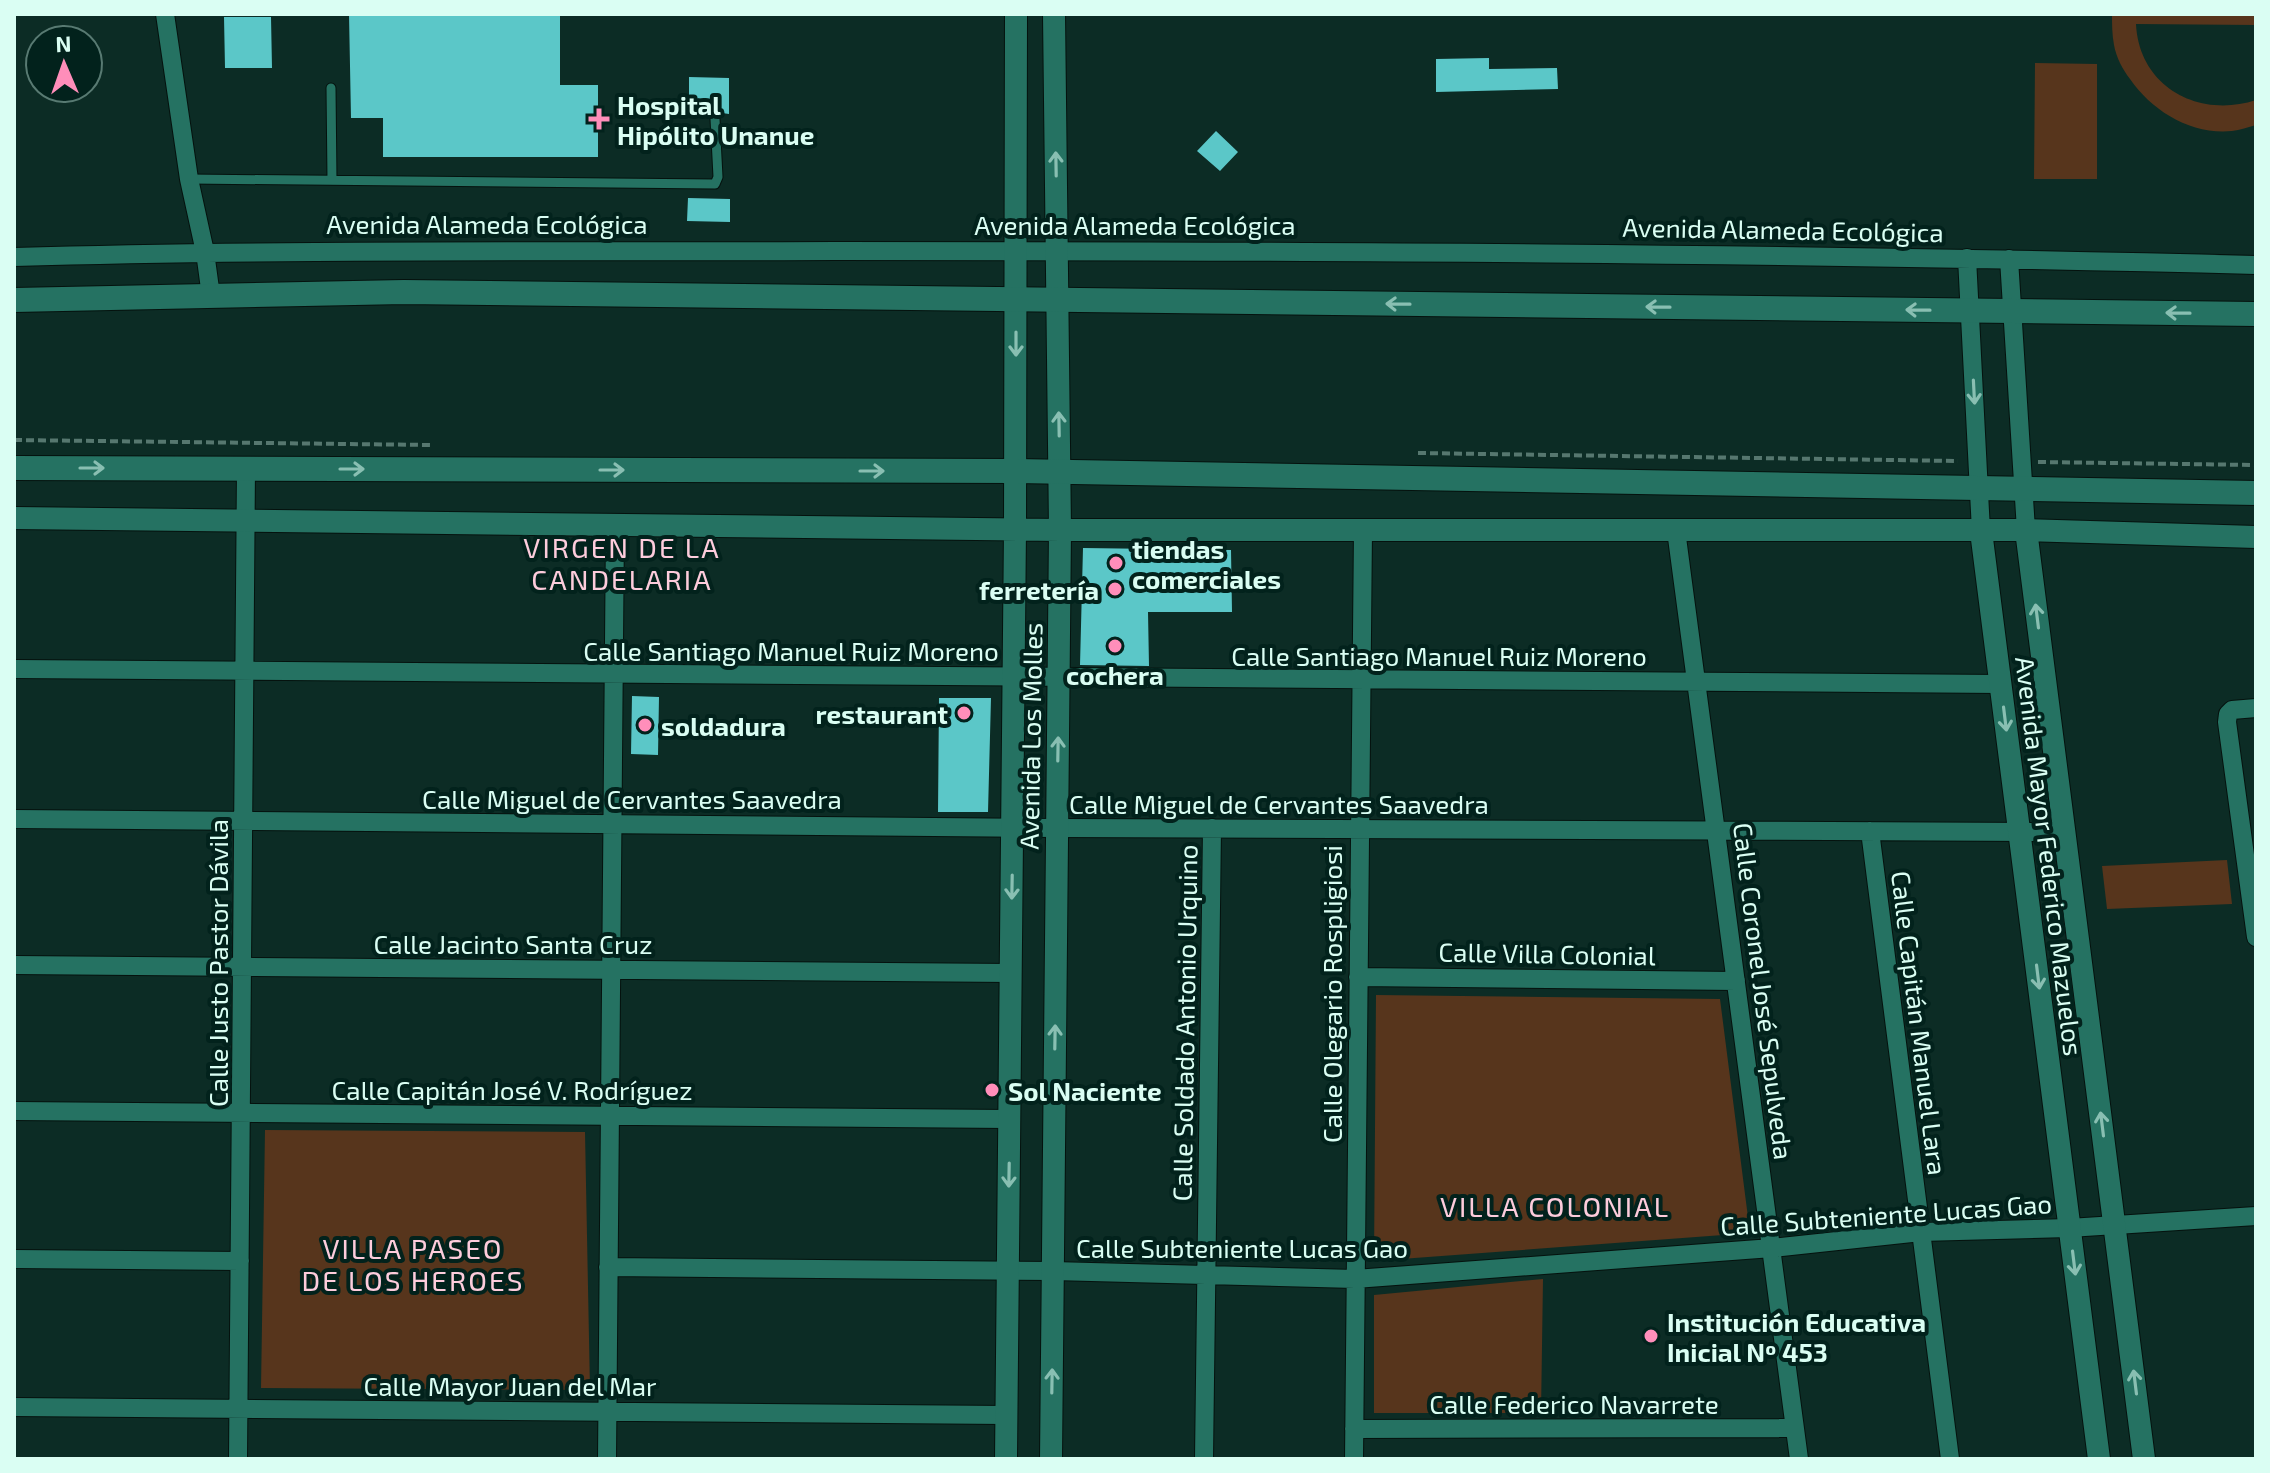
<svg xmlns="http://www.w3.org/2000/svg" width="2270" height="1473" viewBox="0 0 2270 1473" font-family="'Exo 2',sans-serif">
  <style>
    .green { fill: #57351c }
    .building { fill: #5bc7c8 }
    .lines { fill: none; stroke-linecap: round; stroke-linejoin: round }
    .service-casing { stroke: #05120e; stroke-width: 11 }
    .minor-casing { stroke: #05120e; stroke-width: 20 }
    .tertiary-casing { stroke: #05120e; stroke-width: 24 }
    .secondary-casing { stroke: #05120e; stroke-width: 26 }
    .path { stroke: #56776f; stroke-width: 4; stroke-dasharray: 8 4; stroke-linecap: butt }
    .service { stroke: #257262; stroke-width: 9 }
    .minor { stroke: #257262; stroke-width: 18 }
    .tertiary { stroke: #257262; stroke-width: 22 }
    .secondary { stroke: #257262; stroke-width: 24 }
    .oneway { stroke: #89bfb2 }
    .poi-dot { fill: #ff8eba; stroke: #02221c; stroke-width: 3 }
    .labels { text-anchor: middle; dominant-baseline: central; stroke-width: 8; stroke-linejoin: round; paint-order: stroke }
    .poi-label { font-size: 26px; font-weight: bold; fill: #dafef3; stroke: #02221c; text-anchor: start }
    .street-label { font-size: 26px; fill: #dafef3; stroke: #02221c }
    .neighbourhood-label { font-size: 28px; letter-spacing: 2px; fill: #fdccdc; stroke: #02221c }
  </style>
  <rect width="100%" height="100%" fill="#0c2c25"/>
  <!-- green -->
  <path class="green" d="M2112,14H2256V25L2136,24C2139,87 2199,119 2256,100V125C2248,127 2240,130 2232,131C2191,135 2152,111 2130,79C2123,70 2116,57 2114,45C2112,35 2112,24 2112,14Z
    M2035,63L2097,64V179H2034Z
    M2227,860L2232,904L2107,909L2102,866Z
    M1376,995L1720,999L1750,1233L1374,1261Z
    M265,1130L585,1132L590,1390L261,1388Z
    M1543,1279L1541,1413H1374V1295Z"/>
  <!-- building -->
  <path class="building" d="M349,14H560V85H598V157H383V118H351Z
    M224,17H271L272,68H225Z
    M1489,58V69L1557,68L1558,89L1436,92V59Z
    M689,77L729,78V114L715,112L710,114H689Z
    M1216,131L1238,152L1220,171L1197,151Z
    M688,198L730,199V222L687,221Z
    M1083,548L1231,550L1232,612H1148L1149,666L1080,665Z
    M632,696L659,697L658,755L631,754Z
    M939,698H991L988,812H938Z"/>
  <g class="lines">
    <defs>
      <path id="service" d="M331,88L332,180
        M189,179L715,184L718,177L715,119"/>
      <path id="minor" d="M165,14L189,179L205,252L211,296
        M14,257C288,249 562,252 836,251C1310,251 1783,253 2256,265
        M1967,258L1981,531
        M2009,259L2026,530
        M1676,530L1799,1459
        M14,669L2000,684
        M2256,708L2232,710L2228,714L2227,722L2256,937
        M14,819L1057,828L2065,832
        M1870,831L1950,1459
        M14,965L1011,973
        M1358,977L1736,981
        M14,1111L1009,1119
        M14,1259L240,1261
        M608,1267L1053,1271L1355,1279L1772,1248L1921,1232L2069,1228L2256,1216
        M14,1407L1006,1415
        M1354,1429L1795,1428
        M238,1459L246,468
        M607,1459L615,526
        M1204,1459L1212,828
        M1354,1459L1363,530"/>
      <path id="tertiary" d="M14,518L1060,530H2026L2256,537
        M2026,530L2144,1459
        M1981,531L2099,1459
        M1006,1459L1015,529L1016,14
        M1051,1459L1060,530L1054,14"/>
      <path id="secondary" d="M14,300L404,292L2256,314
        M14,468L1015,471L2256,493"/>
    </defs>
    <!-- service casing -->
    <use href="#service" class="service-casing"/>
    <!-- minor casing -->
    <use href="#minor" class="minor-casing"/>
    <!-- tertiary casing -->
    <use href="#tertiary" class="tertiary-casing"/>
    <!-- secondary casing -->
    <use href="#secondary" class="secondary-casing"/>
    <!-- path -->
    <path class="path" d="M14,440L430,445
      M1418,453L1958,461
      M2038,462L2256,465"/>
    <!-- service -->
    <use href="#service" class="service"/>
    <!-- minor -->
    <use href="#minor" class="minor"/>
    <!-- tertiary -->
    <use href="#tertiary" class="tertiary"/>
    <!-- secondary -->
    <use href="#secondary" class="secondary"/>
  </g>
  <!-- one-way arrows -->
  <defs><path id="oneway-shaft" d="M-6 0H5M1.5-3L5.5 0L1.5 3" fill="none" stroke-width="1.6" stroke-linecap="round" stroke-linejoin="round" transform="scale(2)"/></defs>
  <g class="oneway">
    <use href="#oneway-shaft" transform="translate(1056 164) rotate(-91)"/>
    <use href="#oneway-shaft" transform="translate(1398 304) rotate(-179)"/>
    <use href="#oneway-shaft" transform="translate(1658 307) rotate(-179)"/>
    <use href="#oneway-shaft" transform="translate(1918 310) rotate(-179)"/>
    <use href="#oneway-shaft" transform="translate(2178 313) rotate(-179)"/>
    <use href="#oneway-shaft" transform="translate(1016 344) rotate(90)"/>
    <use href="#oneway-shaft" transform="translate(1974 392) rotate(87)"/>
    <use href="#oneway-shaft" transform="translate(1059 424) rotate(-91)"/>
    <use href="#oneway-shaft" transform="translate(92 468)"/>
    <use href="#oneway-shaft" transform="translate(352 469)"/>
    <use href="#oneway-shaft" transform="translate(612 470)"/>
    <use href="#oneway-shaft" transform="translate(872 471)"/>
    <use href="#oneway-shaft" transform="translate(2037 616) rotate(-97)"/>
    <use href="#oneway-shaft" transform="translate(2005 719) rotate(83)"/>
    <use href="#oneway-shaft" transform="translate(1058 749) rotate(-89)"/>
    <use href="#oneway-shaft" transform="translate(1012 887) rotate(91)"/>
    <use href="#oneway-shaft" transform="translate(2038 977) rotate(83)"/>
    <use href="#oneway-shaft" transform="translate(1055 1037) rotate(-89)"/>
    <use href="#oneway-shaft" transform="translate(2102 1124) rotate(-97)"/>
    <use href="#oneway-shaft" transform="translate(1009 1175) rotate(91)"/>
    <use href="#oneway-shaft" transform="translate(2074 1263) rotate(83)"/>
    <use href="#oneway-shaft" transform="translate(1052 1381) rotate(-89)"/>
    <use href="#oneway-shaft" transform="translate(2135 1382) rotate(-97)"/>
  </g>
  <!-- markers -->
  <g class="poi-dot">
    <path d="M595 107h8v8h8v8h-8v8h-8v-8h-8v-8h8z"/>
    <circle cx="1116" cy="563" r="8"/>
    <circle cx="1115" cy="589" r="8"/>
    <circle cx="1115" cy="646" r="8"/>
    <circle cx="964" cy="713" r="8"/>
    <circle cx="645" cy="725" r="8"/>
    <circle cx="992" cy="1090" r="8"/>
    <circle cx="1651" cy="1336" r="8"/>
  </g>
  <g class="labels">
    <!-- poi labels -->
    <g class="poi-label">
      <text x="617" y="104">Hospital<tspan x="617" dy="30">Hipólito Unanue</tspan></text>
      <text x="1132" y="548">tiendas<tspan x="1132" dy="30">comerciales</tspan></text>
      <text x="1099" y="589" text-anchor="end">ferretería</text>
      <text x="1115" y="674" text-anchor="middle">cochera</text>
      <text x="948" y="713" text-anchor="end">restaurant</text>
      <text x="661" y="725">soldadura</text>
      <text x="1008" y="1090">Sol Naciente</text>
      <text x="1667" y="1321">Institución Educativa<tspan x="1667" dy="30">Inicial Nº 453</tspan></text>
    </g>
    <!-- street labels -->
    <g class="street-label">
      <text x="487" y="223">Avenida Alameda Ecológica</text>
      <text x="1135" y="224">Avenida Alameda Ecológica</text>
      <text transform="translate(1783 229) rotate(1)">Avenida Alameda Ecológica</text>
      <text x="791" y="650">Calle Santiago Manuel Ruiz Moreno</text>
      <text x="1439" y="655">Calle Santiago Manuel Ruiz Moreno</text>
      <text transform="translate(1030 736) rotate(-89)">Avenida Los Molles</text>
      <text x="632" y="798">Calle Miguel de Cervantes Saavedra</text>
      <text x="1279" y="803">Calle Miguel de Cervantes Saavedra</text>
      <text transform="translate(2050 856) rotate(83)">Avenida Mayor Federico Mazuelos</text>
      <text x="513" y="943">Calle Jacinto Santa Cruz</text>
      <text transform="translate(1547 953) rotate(1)">Calle Villa Colonial</text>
      <text transform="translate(217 963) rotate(-90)">Calle Justo Pastor Dávila</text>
      <text transform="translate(1764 991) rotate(83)">Calle Coronel José Sepulveda</text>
      <text transform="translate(1331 994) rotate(-90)">Calle Olegario Rospligiosi</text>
      <text transform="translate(1184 1023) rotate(-89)">Calle Soldado Antonio Urquino</text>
      <text transform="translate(1920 1023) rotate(83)">Calle Capitán Manuel Lara</text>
      <text x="512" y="1089">Calle Capitán José V. Rodríguez</text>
      <text transform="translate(1886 1214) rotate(-4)">Calle Subteniente Lucas Gao</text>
      <text x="1242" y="1247">Calle Subteniente Lucas Gao</text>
      <text x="510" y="1385">Calle Mayor Juan del Mar</text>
      <text x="1574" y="1403">Calle Federico Navarrete</text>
    </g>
    <!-- neighbourhood labels -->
    <g class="neighbourhood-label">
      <text x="622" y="547">VIRGEN DE LA<tspan x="622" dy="32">CANDELARIA</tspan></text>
      <text x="1555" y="1206">VILLA COLONIAL</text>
      <text x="413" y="1248">VILLA PASEO<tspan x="413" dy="32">DE LOS HEROES</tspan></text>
    </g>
  </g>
  <!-- border -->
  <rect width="2270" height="1473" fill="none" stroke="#dafef3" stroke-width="32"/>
  <!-- north arrow -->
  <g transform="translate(64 64) rotate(358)"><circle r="38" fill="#02221c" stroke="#587a72" stroke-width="2"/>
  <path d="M0-6L14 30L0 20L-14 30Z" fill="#ff8eba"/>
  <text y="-12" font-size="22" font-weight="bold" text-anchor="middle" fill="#dafef3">N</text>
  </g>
</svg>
